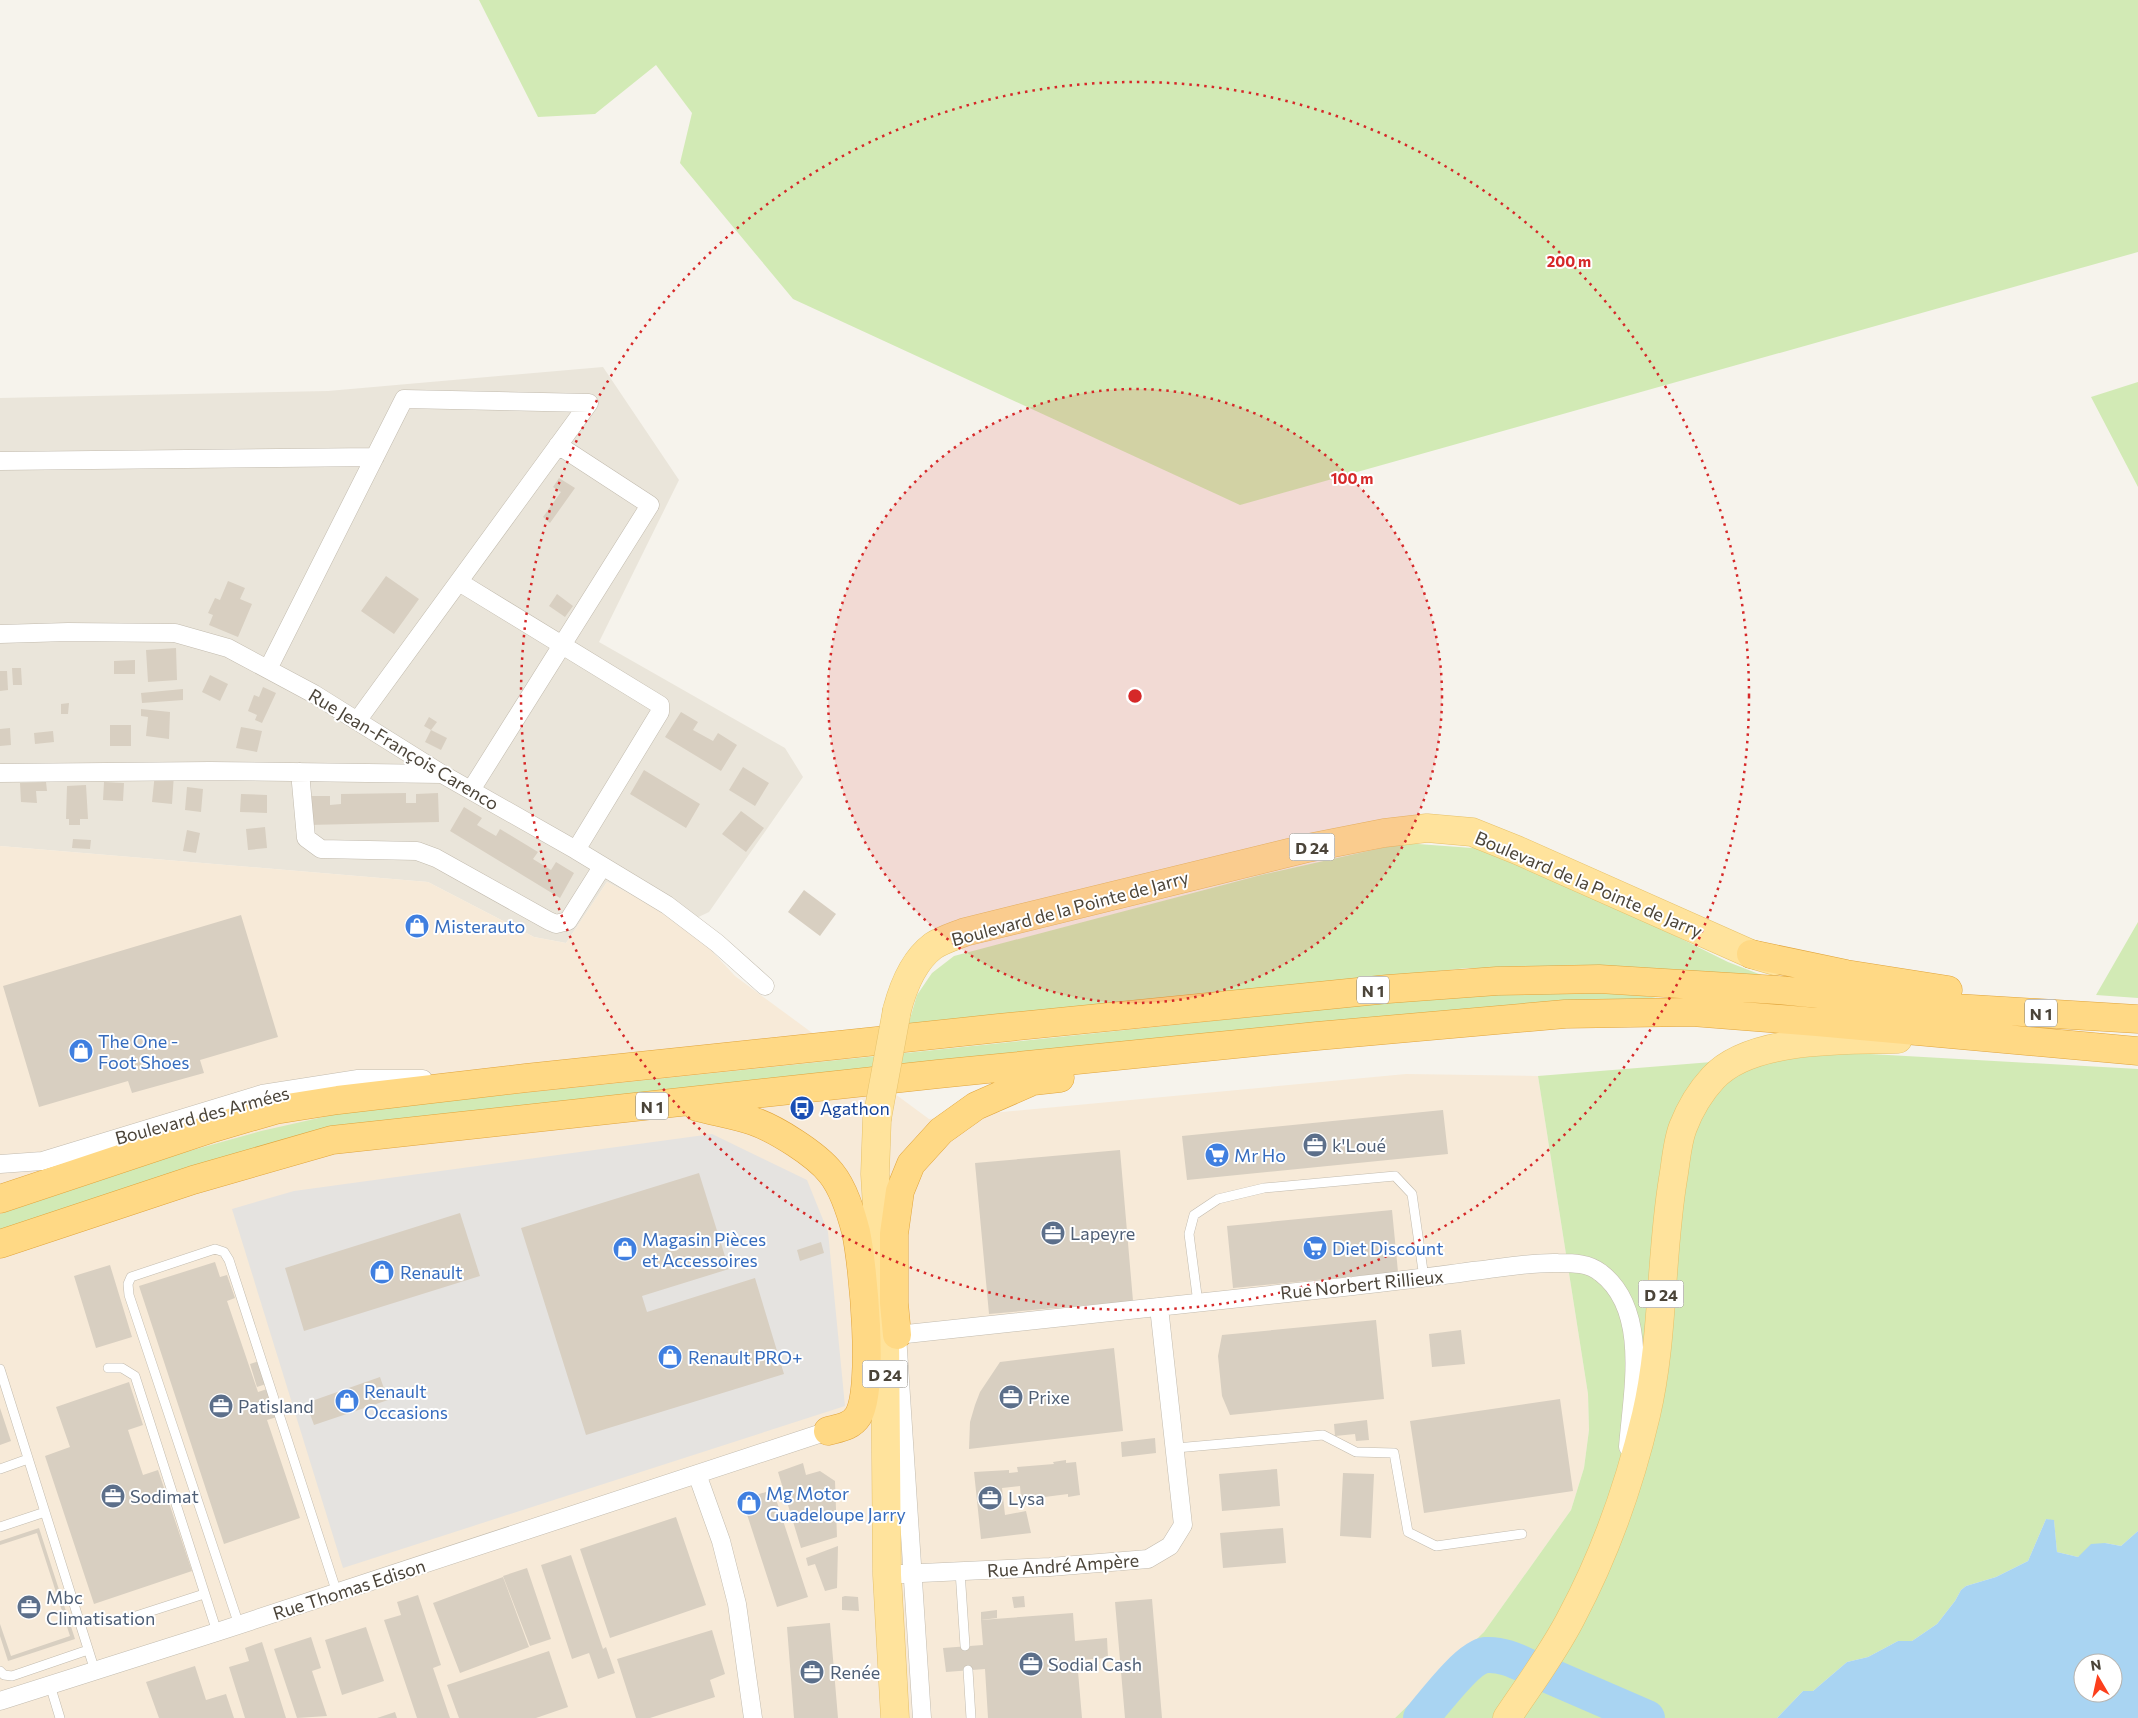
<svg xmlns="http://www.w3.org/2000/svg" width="2138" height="1718" viewBox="0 0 2138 1718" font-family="Commissioner,sans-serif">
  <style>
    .residential { fill: #eae5da }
    .commercial { fill: #f7ead8 }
    .green { fill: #d2eab5 }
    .parking { fill: #e5e3e0 }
    .water { fill: #a9d4f2; fill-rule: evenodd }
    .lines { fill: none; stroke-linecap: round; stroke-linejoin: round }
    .river { stroke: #a9d4f2; stroke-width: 36 }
    .building { fill: #d8cfc1 }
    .service-casing { stroke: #c2bbae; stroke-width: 10 }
    .minor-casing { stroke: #c2bbae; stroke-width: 19 }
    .primary-casing { stroke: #e6c16a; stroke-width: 29 }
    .trunk-casing { stroke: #e0a43c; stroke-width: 29 }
    .service { stroke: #fff; stroke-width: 9 }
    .minor { stroke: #fff; stroke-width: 18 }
    .primary { stroke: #ffe39c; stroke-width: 28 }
    .trunk { stroke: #ffd985; stroke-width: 28 }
    .primary-bridge-casing { stroke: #e6c16a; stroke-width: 29; stroke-linecap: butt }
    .primary-bridge { stroke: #ffe39c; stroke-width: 28 }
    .ring { fill: none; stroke: #d62828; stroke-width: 2.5; stroke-dasharray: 2.5 5 }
    .labels { text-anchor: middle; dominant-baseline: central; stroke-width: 4; stroke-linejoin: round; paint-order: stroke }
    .shield { fill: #fff; stroke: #817c74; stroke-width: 1 }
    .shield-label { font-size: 16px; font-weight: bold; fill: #4b4439 }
    .street-label { font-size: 18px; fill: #4b4439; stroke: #fff }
    .shop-label { font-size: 18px; fill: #366cbe; stroke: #fff; text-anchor: start }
    .transit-label { font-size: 18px; fill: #164399; stroke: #fff; text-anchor: start }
    .service-label { font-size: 18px; fill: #4e5e75; stroke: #fff; text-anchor: start }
    .centre { fill: #d62828; stroke: #fff; stroke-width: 2.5 }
    .ring-label { font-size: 15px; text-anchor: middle; font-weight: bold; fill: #d62828; stroke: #fff; stroke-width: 4; stroke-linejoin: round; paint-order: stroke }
  </style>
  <rect width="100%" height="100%" fill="#f6f3ec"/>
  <!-- residential -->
  <path class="residential" d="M603,367L679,480L599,642L785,748L803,777L709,912L686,923L607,882L566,943L534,937L428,882L0,846V398L328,391Z"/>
  <!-- commercial -->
  <path class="commercial" d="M0,846L428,882L534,937L566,943L607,882L686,923L735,976L929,1119L1406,1074L1538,1076L1588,1394L1589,1430L1584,1468L1571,1510L1484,1632L1395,1718H0Z"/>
  <!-- green -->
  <path class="green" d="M479,0H2138V252L1240,505L793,299L680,163L692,113L656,65L595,114L538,117Z
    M2138,382V487L2091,397Z
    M1404,843L1486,849L1595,896L1728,962L1764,976L1467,968L1356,980L1192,995L907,1029L917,995L932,973L954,956L1261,875Z
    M2138,922V998L2096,995Z
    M1584,992L1645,996L1692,1003L464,1113L0,1232V1214L182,1153L261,1131L350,1111L1384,1003L1488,995Z
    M1835,1052L2138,1069V1531L2121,1546L2105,1543L2078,1557L2057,1552L2054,1521L2046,1519L2028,1561L1996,1577L1966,1586L1961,1590L1955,1601L1937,1624L1912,1641H1898L1868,1657L1847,1662L1813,1691H1803L1777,1718H1395L1484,1632L1571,1510L1584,1468L1589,1430L1588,1394L1538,1076Z"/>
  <!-- parking -->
  <path class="parking" d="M712,1134L807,1180L828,1232L845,1406L343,1568L232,1209L294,1191Z"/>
  <!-- water -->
  <path class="water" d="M2046,1519L2054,1520L2057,1552L2078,1557L2091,1544L2105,1543L2121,1546L2138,1531V1718H1777L1803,1691H1813L1847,1662L1868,1657L1898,1641H1912L1937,1624L1955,1601L1961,1590L1966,1586L1996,1577L2028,1561ZM2083,1663H2113V1693H2083Z"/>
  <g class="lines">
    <!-- river -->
    <path class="river" d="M1550,1676L1647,1718
      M1421,1718C1433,1704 1468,1657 1486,1655C1501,1654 1514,1660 1527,1666"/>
  </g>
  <!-- building -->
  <path class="building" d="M559,478L575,488L550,523L543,517L561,492L553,487Z
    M386,576L419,599L394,634L361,611Z
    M228,581L245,588L240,599L252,604L238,637L209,625L213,615L208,613L215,598L220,600Z
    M557,594L573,606L565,617L549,606Z
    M176,648L177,680L148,682L146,650Z
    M135,660V674H114V661Z
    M12,668H21L22,685H13Z
    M0,671H7L8,690L0,691Z
    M210,675L228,684L220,701L202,692Z
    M263,687L276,693L262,723L255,720L257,715L248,711L254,695L259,697Z
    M183,689V700L142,703L141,693Z
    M69,703L68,714H61V704Z
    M141,709L170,712L169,739L146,736L148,717L141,716Z
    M681,712L698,722L693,730L713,741L718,733L737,745L721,771L665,737Z
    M429,717L437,722L431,730L447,738L441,750L425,742L431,730L424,726Z
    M110,725H131V746H110Z
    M241,727L262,731L257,752L236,748Z
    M10,728L11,745L0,746V729Z
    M53,731L54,742L35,744L34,733Z
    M743,767L769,783L755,806L729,790Z
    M644,770L700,804L686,828L630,794Z
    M155,773L174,774L172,804L152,802Z
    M46,782L47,791H36L37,803L21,802L20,783Z
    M104,782L124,783L123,801L103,800Z
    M86,785L88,819H80V825H69V819H66L67,786Z
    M187,787L203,789L201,812L185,810Z
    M406,793V803H416V794L438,793L439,822L308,825L307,796H330V805L341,804V794Z
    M241,794L267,795V813L240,812Z
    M464,807L482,818L477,825L496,836L500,829L538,852L533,859L551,870L556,862L574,873L560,898L450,831Z
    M741,811L764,828L746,852L722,834Z
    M265,827L267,848L248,850L246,829Z
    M187,830L200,833L196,853L183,851Z
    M73,839L91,840L90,849L72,848Z
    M804,890L836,914L820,936L788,912Z
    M241,915L278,1037L200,1060L204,1073L132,1093L128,1081L39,1107L3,986Z
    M1443,1110L1448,1154L1187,1180L1182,1136Z
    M1120,1150L1133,1301L989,1314L975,1163Z
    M699,1173L729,1269L642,1296L647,1312L755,1278L784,1374L586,1435L521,1228Z
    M1392,1210L1398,1272L1233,1288L1227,1226Z
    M460,1213L480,1276L304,1331L285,1268Z
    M821,1242L824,1253L800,1261L797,1250Z
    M215,1262L220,1277L227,1275L235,1298L227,1301L258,1392L267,1389L277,1417L267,1420L300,1518L224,1544L139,1286Z
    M110,1265L132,1337L96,1348L74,1276Z
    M1376,1320L1384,1399L1230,1415L1222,1396L1218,1356L1222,1335Z
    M1461,1330L1465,1364L1432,1367L1429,1334Z
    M1114,1348L1123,1431L969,1449L970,1422L975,1405L980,1392L1000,1362Z
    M259,1361L266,1384L257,1387L250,1364Z
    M380,1377L388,1400L314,1425L306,1403Z
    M129,1382L143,1425L128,1430L143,1475L158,1470L192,1571L94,1604L45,1456L70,1447L56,1407Z
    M1560,1399L1573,1491L1424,1513L1410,1421Z
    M0,1408L11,1441L0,1445Z
    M1367,1420L1369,1440L1356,1441L1355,1434L1335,1436L1334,1424Z
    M1155,1438L1156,1453L1122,1457L1121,1442Z
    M1066,1460V1463L1076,1462L1080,1495L1068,1497V1494L1021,1500L1020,1486L1002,1488L1005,1515L1026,1511L1031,1533L981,1539L974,1472L1009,1470V1473L1018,1472L1017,1467L1054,1464L1053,1462Z
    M803,1463L806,1475L820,1471L835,1481L837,1537L801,1548L778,1472Z
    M1277,1469L1280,1506L1222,1511L1219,1474Z
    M1343,1473L1374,1474L1371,1538L1340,1536Z
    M773,1490L808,1597L777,1607L742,1499Z
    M676,1517L706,1605L610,1638L580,1549Z
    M39,1528L75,1639L8,1661L0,1636V1624L11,1656L70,1636L37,1533L0,1545V1541Z
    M1283,1528L1286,1563L1223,1568L1220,1533Z
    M838,1546L837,1588L825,1591L815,1564L808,1566L806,1558Z
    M571,1555L603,1649L606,1647L615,1673L598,1679L589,1653L572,1659L541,1565Z
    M527,1568L551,1639L530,1646L503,1576Z
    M503,1577L529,1647L460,1673L433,1603Z
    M418,1595L441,1665L433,1668L450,1718H417L384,1620L401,1615L397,1602Z
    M845,1596L858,1597L859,1611L842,1610V1597Z
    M1024,1596L1025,1607L1014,1608L1012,1597Z
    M1152,1599L1162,1718H1125L1115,1602Z
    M997,1610V1618L981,1620V1612Z
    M1073,1613L1075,1641L1107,1638L1108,1658L1077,1660L1082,1718H988L985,1669L946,1672L943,1648L983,1645L981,1620Z
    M830,1623L838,1718H794L787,1627Z
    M366,1627L384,1681L342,1695L325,1640Z
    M712,1630L725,1674L710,1680L715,1697L650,1718H636L617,1659Z
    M311,1637L321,1668L312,1671L327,1716L297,1718L274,1649Z
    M262,1642L286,1718H245L229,1667L249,1661L245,1648Z
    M549,1651L568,1707L536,1718H459L447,1685Z
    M195,1666L206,1700L226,1694L234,1718H159L146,1682Z
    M395,1712L397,1718H377Z"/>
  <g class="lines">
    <defs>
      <path id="service" d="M1198,1303L1189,1234L1194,1215L1218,1199L1264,1188L1395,1176L1412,1194L1424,1278
        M108,1368H122L135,1376L217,1632
        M0,1369L95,1671
        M1176,1448L1323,1435L1356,1452L1394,1453L1408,1532L1436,1546L1522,1534
        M0,1469L28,1459
        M0,1527L45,1512
        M960,1571L965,1646
        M133,1617L204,1594
        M239,1625L129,1295L128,1284L131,1277L215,1249L224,1252L229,1260L337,1593
        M968,1670L971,1718
        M0,1671L4,1675L12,1676L88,1650
        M50,1685L60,1718"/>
      <path id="minor" d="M0,461L375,457
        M459,582L660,705V712L576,850
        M0,634L68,632L175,633L228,648L314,694L442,774L576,850L667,905L717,943L765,986
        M268,669L404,399L589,403L357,721
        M300,772L306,838L321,849L417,851L436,858L549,921L556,924L568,921L602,867
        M0,773L210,771L442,774
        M471,790L650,505L558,445
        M0,1164L42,1161L262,1094L358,1079H423
        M697,1474L721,1541L737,1604L753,1718
        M900,1574L1050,1567L1148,1559L1170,1546L1183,1525L1159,1307
        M0,1701L217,1632L828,1431
        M922,1718L897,1335C1049,1318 1201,1302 1353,1286C1393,1281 1433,1277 1473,1271C1501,1268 1530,1262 1558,1263C1573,1263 1589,1263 1601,1273C1650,1311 1632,1393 1628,1447"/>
      <path id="primary" d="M897,1010C903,987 913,961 933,946C942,940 955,936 965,932L1308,848L1384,833L1427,828L1472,832L1517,850L1751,954L1775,961
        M877,1119L875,1174L885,1338L887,1575L895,1718
        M1507,1718C1529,1685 1553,1653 1571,1618C1604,1556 1630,1483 1646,1415C1664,1338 1660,1257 1673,1179C1676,1162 1677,1142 1683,1127C1690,1109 1700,1092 1713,1078C1750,1037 1846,1040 1898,1039"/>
      <path id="trunk" d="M1751,954L1846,974L1948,990
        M697,1107C716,1112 735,1115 753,1121C776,1129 816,1154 831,1173C844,1189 851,1213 856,1232C863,1266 875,1388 858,1416C851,1427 839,1428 828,1431
        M0,1199L213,1128L275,1110L338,1100L526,1078L999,1028L1388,989L1497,981L1599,979L1778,990L1955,1008L2138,1019
        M0,1244L193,1180L332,1140L938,1074L1317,1036L1565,1014L1692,1012L1817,1022L2138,1051
        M897,1335L894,1303V1234L900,1191L911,1164L941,1131L976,1106L1033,1081L1060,1078"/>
    </defs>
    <!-- service casing -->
    <use href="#service" class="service-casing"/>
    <!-- minor casing -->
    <use href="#minor" class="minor-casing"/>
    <!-- primary casing -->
    <use href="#primary" class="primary-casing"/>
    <!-- trunk casing -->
    <use href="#trunk" class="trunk-casing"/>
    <!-- service -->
    <use href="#service" class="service"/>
    <!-- minor -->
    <use href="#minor" class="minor"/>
    <!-- primary -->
    <use href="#primary" class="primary"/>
    <!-- trunk -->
    <use href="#trunk" class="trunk"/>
    <defs>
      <path id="primary-bridge" d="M877,1119L897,1010"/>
    </defs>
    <!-- primary-bridge casing -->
    <use href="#primary-bridge" class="primary-bridge-casing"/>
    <!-- primary-bridge -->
    <use href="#primary-bridge" class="primary-bridge"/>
  </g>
  <!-- distance rings -->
  <circle cx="1135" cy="696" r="307" fill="#d62828" fill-opacity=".12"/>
  <g class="ring">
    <circle cx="1135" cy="696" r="307"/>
    <circle cx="1135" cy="696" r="614"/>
  </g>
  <!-- icons -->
  <defs>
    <symbol id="shop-disc" viewBox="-11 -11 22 22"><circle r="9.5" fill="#3f7fe0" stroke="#fff"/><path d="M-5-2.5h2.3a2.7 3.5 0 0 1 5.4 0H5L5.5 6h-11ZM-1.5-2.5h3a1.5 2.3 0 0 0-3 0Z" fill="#fff"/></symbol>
    <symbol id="bus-disc" viewBox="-11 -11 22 22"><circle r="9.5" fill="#1a4fb4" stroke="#fff"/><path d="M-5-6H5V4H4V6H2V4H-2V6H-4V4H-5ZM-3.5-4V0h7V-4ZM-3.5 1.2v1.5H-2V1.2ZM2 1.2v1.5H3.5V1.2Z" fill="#fff"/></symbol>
    <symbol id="office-disc" viewBox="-11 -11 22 22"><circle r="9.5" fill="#5c6f8a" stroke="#fff"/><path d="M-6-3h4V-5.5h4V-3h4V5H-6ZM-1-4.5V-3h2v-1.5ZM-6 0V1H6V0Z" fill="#fff"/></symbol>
    <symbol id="supermarket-disc" viewBox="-11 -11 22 22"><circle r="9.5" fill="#3f7fe0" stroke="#fff"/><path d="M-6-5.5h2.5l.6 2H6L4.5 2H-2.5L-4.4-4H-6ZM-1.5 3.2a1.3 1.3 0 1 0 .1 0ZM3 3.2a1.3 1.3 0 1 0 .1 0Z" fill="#fff"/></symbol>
  </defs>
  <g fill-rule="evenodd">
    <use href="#shop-disc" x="403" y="912" width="28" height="28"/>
    <use href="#shop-disc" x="67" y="1037" width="28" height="28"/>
    <use href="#bus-disc" x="788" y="1094" width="28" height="28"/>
    <use href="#office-disc" x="1301" y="1131" width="28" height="28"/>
    <use href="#supermarket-disc" x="1203" y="1141" width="28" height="28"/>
    <use href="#office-disc" x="1039" y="1219" width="28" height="28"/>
    <use href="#supermarket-disc" x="1301" y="1234" width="28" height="28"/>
    <use href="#shop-disc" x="611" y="1235" width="28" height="28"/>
    <use href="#shop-disc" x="368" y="1258" width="28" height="28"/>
    <use href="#shop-disc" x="656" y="1343" width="28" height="28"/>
    <use href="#office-disc" x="997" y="1383" width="28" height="28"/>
    <use href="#shop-disc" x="333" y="1387" width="28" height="28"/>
    <use href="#office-disc" x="207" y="1392" width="28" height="28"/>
    <use href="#office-disc" x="99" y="1482" width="28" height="28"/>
    <use href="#office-disc" x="976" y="1484" width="28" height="28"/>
    <use href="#shop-disc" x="735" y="1489" width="28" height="28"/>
    <use href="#office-disc" x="15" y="1593" width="28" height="28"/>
    <use href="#office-disc" x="1017" y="1650" width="28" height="28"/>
    <use href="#office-disc" x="798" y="1658" width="28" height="28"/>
  </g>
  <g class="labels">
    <!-- shield labels -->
    <g class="shield">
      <rect x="1289.5" y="833.5" width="45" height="27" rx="4"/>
      <rect x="1357" y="976.5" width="32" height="27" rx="4"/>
      <rect x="2025" y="999.5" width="32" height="27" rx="4"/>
      <rect x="636" y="1092.5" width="32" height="27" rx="4"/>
      <rect x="1638.5" y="1280.5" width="45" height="27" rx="4"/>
      <rect x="862.5" y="1360.5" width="45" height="27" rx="4"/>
    </g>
    <g class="shield-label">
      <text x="1312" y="847">D 24</text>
      <text x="1373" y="990">N 1</text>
      <text x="2041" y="1013">N 1</text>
      <text x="652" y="1106">N 1</text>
      <text x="1661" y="1294">D 24</text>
      <text x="885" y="1374">D 24</text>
    </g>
    <!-- street labels -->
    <g class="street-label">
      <text transform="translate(404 749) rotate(31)">Rue Jean-François Carenco</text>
      <text transform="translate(1589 884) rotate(23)">Boulevard de la Pointe de Jarry</text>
      <text transform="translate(1070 908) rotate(-15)">Boulevard de la Pointe de Jarry</text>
      <text transform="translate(202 1115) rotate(-15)">Boulevard des Armées</text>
      <text transform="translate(1362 1284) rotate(-6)">Rue Norbert Rillieux</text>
      <text transform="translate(1063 1565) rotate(-4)">Rue André Ampère</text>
      <text transform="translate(349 1589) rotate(-18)">Rue Thomas Edison</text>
    </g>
    <!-- shop labels -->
    <g class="shop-label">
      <text x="434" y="926">Misterauto</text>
      <text x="98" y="1041">The One -<tspan x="98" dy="21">Foot Shoes</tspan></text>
      <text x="1234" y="1155">Mr Ho</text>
      <text x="642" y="1239">Magasin Pièces<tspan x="642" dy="21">et Accessoires</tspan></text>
      <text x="1332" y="1248">Diet Discount</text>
      <text x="400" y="1272">Renault</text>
      <text x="688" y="1357">Renault PRO+</text>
      <text x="364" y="1391">Renault<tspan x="364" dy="21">Occasions</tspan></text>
      <text x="766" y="1493">Mg Motor<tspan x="766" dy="21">Guadeloupe Jarry</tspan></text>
    </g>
    <!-- transit labels -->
    <g class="transit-label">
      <text x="820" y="1108">Agathon</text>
    </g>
    <!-- service labels -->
    <g class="service-label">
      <text x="1332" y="1145">k'Loué</text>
      <text x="1070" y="1233">Lapeyre</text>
      <text x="1028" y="1397">Prixe</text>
      <text x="238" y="1406">Patisland</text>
      <text x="130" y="1496">Sodimat</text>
      <text x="1008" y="1498">Lysa</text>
      <text x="46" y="1597">Mbc<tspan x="46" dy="21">Climatisation</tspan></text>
      <text x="1048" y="1664">Sodial Cash</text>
      <text x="830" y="1672">Renée</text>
    </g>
  </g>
  <circle cx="1135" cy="696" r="8" class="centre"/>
  <g class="ring-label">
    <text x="1569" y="267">200 m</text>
    <text x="1352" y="484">100 m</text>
  </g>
  <!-- north arrow -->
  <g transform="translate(2098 1678) rotate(351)"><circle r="24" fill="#ffffff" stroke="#b7b4b0"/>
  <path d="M0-4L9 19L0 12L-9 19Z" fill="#fc3f1d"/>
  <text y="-8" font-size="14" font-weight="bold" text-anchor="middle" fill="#4b4439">N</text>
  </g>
</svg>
